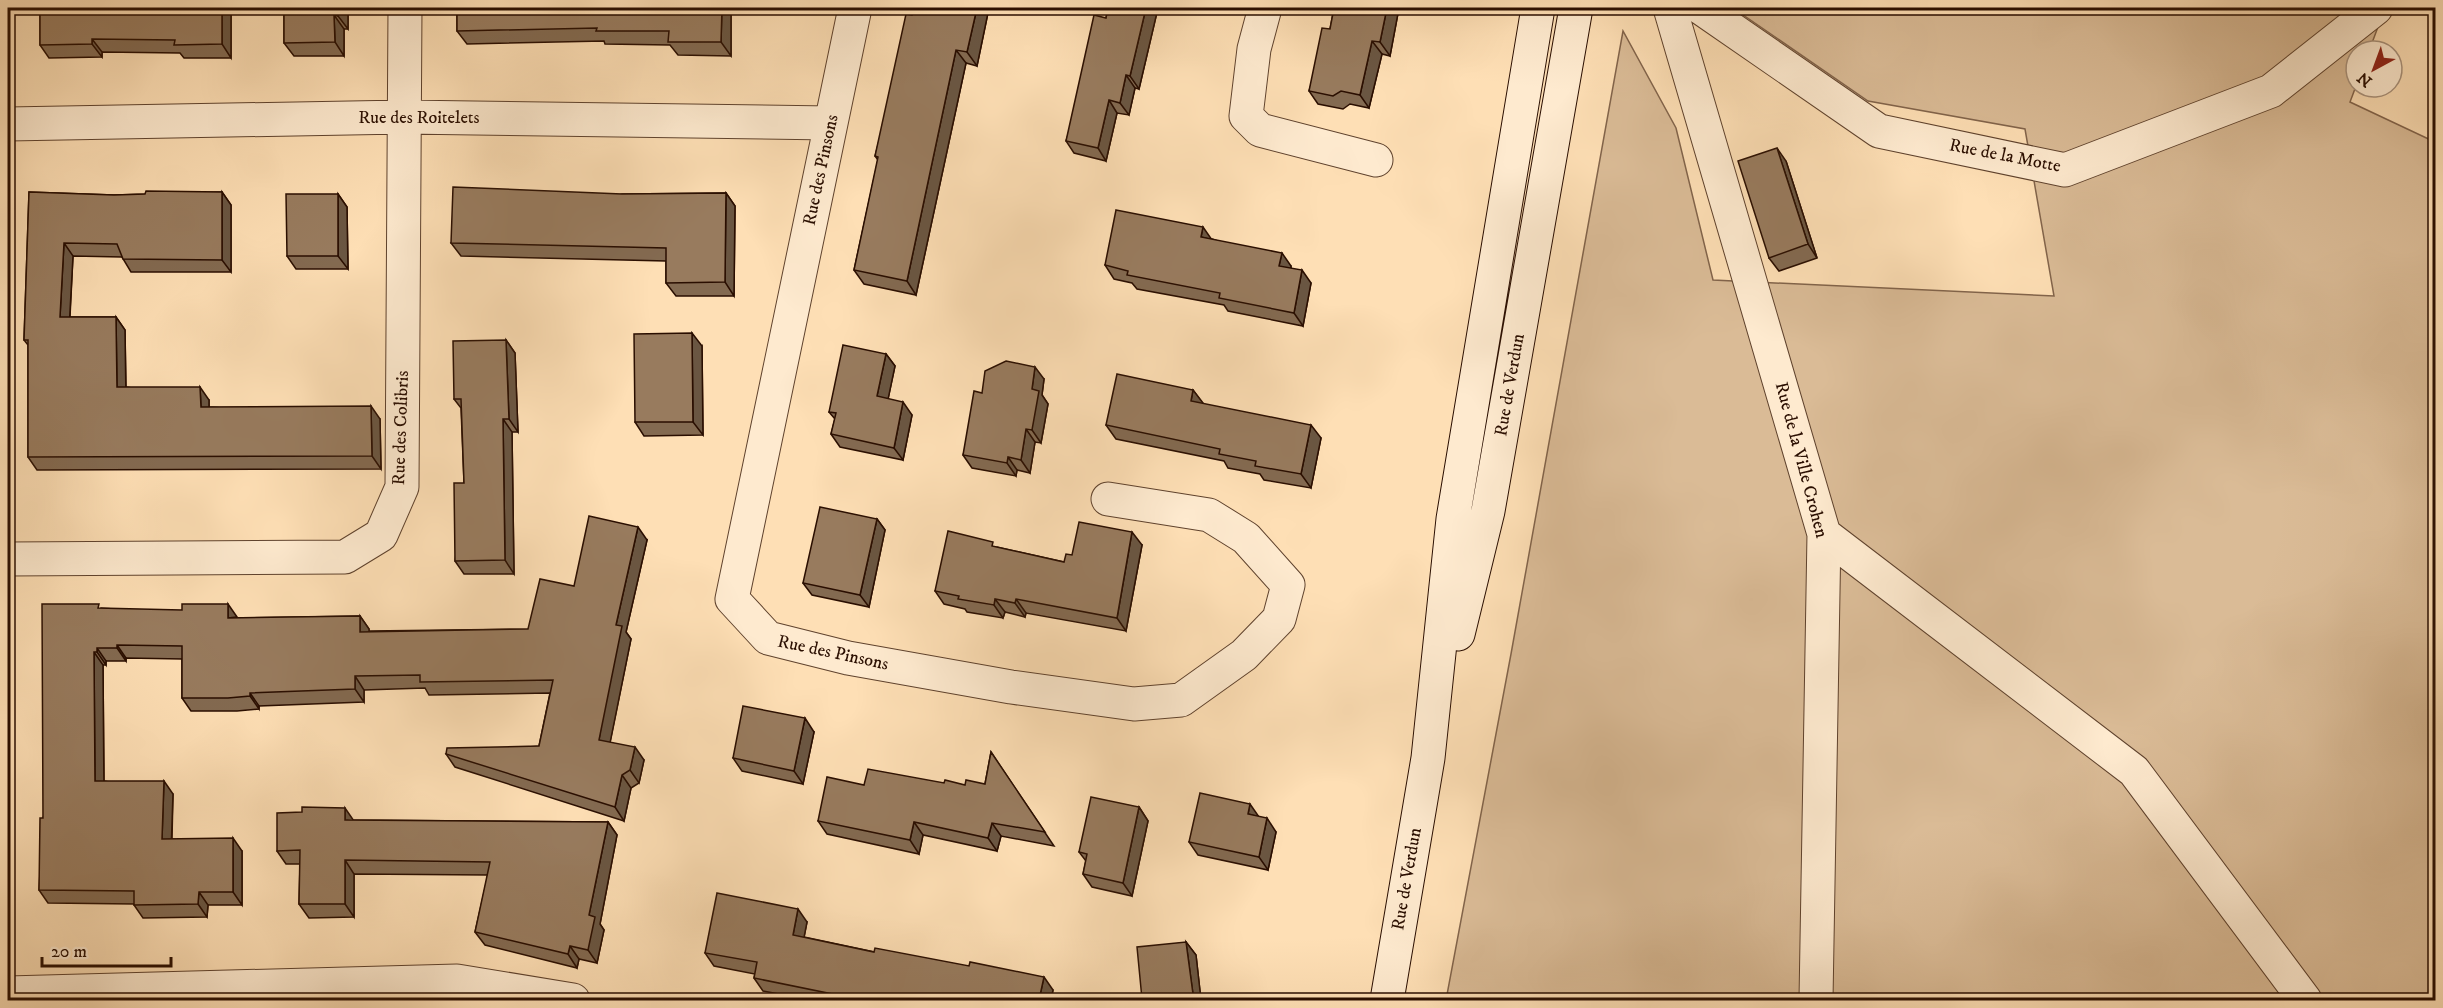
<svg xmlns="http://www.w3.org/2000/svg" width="2443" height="1008" viewBox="0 0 2443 1008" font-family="'IM FELL DW Pica',serif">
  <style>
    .green { fill: #dabb96; stroke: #82644b; stroke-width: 1.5 }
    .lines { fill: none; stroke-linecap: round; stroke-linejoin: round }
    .minor-casing { stroke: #5f422d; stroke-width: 35 }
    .secondary-casing { stroke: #2a0e00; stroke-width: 35 }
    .minor { stroke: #feeacf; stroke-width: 33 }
    .secondary { stroke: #feeacf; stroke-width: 33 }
    .wall { fill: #836a51; stroke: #2a0e00; stroke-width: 1.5 }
    .shaded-wall { fill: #6a5642; stroke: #2a0e00; stroke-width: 1.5 }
    .building { fill: #987b5e; stroke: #2a0e00; stroke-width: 1.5 }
    .labels { text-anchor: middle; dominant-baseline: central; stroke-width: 6; stroke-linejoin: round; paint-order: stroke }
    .street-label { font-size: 18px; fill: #2a0e00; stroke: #feeacf }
  </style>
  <rect width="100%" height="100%" fill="#fedfb5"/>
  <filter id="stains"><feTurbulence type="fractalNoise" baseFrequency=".00333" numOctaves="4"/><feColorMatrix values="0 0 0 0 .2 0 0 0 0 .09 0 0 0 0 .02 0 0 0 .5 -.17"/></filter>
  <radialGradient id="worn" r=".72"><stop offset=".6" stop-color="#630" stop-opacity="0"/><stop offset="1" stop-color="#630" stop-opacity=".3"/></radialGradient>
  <!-- green -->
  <path class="green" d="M1733,8H2385L2369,51H2356V86L2350,102L2435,142V1000H1446L1511,654L1623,31L1676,128L1713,280L2054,296L2025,129L1868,101Z"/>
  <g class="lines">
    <defs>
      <path id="minor" d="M855,8L732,599L768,638L848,658L1011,687L1134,704L1181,700L1244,655L1279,619L1288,585L1246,538L1209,515L1108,499
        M1265,8L1254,49L1246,116L1260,130L1376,160
        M1670,8L1824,534L1816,1000
        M1701,8L1879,131L2065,170L2271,91L2376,8
        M8,124L404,117L831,123
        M1824,534L2134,771L2305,1000
        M8,559L345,557L381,535L402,487L405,8
        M8,993L457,981L573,1000"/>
      <path id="secondary" d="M1458,634L1488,511L1576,8
        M1387,1000L1428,758L1453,519L1538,8"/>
    </defs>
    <!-- minor casing -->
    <use href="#minor" class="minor-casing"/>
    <!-- secondary casing -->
    <use href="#secondary" class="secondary-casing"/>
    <!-- minor -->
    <use href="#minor" class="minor"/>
    <!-- secondary -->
    <use href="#secondary" class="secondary"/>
  </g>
  <!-- wall -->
  <path class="wall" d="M40,8H231V58H184L180,53L102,52V57L49,58L40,45Z
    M284,8H348V29H344V56H294L284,43Z
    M457,8H731V56L678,55L670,45L605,44L604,41L467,44L457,31Z
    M914,8H989L977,66L966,63L916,295L864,284L854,270L878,160L875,156Z
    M1108,8H1158L1139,89L1135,88L1129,115L1117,113L1106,161L1074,153L1066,141L1106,18Z
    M1334,8H1399L1390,56L1382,54L1369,108L1350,104L1343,109L1318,104L1309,91L1330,29Z
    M1786,161L1817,258L1779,271L1769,258Z
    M29,192L114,195L222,192L231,205V272H131L122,257L73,256L70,317H116L125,330L126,387L209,400V407L380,419L381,469L37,470L28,457V345L24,340Z
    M726,193L735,206L734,296H676L666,283V261L461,256L451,243L622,194Z
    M338,194L347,207L348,269H296L287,256Z
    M1212,239L1291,266V268L1311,283L1303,326L1228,311L1224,305L1137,289L1132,283L1114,279L1105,265Z
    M506,340L515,353L518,432H512L514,574H464L455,561L464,483L461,408L454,399Z
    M702,346L703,435L644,436L635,422Z
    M886,354L895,366L888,399L912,415L903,460L840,447L831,434L835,419L829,412Z
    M1044,379L1042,395L1048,404L1041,443L1035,442L1030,473L1017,470L1016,476L972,468L963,455L982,393Z
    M1193,390L1203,404L1321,438L1311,488L1264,480L1260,474L1228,468L1224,461L1116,439L1106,425Z
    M877,519L885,530L869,607L812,595L803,583Z
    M647,540L626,632L631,639L610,742L644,760L639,783L631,788L624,821L455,767L446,754L539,746L550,693L429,695L425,688L364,690V702L259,706V709L237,711H191L182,698V659L126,658V661H106V665H103L104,781L173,794L172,839L242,851V905H208L207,917L143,918L134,905V904L48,903L39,890L43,818L101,608L237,618L360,616L369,629V631L528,629L574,586Z
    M1142,545L1126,631L1026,613L1025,617L1005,612L1003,618L967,612L965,609L944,604L935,591L997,547L1064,562L1072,555Z
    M814,732L803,784L742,771L733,758Z
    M991,752L1054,846L1001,836L997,851L923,835L919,854L827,834L818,821L864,785L944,783L965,785L985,784Z
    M1139,807L1148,821L1132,896L1092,887L1083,874L1086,861L1079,852Z
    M1259,817L1276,832L1268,870L1198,855L1189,842Z
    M354,820L608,822L617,835L600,924L604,930L597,963L579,959L577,968L485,945L475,932L488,875L354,874V917L309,918L299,904L300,864H286L277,851Z
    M807,922L804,937L1053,990L1051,1000H810L763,991L754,978L755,974L714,966L705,953Z
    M1186,942L1196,955L1201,1000H1143L1142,999Z"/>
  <!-- shaded-wall -->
  <path class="shaded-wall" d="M222,8H231V58L222,44Z
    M338,8H348V29L338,16Z
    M722,8H731V56L721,42Z
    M977,8H989L977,66L967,52Z
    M1146,8H1158L1139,89L1130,76Z
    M1387,8H1399L1390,56L1380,42Z
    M334,15L344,29V56L335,42Z
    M92,39L102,52V57L92,44Z
    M1372,41L1382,54L1369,108L1360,95Z
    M956,50L966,63L916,295L907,281Z
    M1126,75L1135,88L1129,115L1120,103Z
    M1109,100L1117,113L1106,161L1098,148Z
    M1777,148L1786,161L1817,258L1808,244Z
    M222,192L231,205V272L222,260Z
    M726,193L735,206L734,296L725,282Z
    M338,194L347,207L348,269L338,256Z
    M1203,227L1212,240L1201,237Z
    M64,243L73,256L69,330L60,317Z
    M1282,253L1291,266L1289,279L1279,266Z
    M1302,270L1311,283L1303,326L1294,313Z
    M116,317L125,330L126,400L117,387Z
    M692,333L702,346L703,435L693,422Z
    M506,340L515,353L518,432L509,419Z
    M886,354L895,366L886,409L877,396Z
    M1035,367L1044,379L1042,395L1048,404L1041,443L1032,430V389Z
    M200,387L209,400V420L201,407Z
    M1193,390L1203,403L1200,415L1191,401Z
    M903,402L912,415L903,460L894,448Z
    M371,406L380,419L381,469L372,456Z
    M503,419L512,432L514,574L505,560Z
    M1311,425L1321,438L1311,488L1301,474Z
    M1026,429L1035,442L1030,473L1021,460Z
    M1008,457L1017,470L1016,476L1007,463Z
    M877,519L885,530L869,607L860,595Z
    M638,527L647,540L626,632L631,639L608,753L599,740L616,625Z
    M1132,532L1142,545L1126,631L1117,618Z
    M995,599L1005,612L1003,618L994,605Z
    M1016,599L1026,613L1025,617L1015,603Z
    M228,604L237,617L228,618Z
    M360,616L369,629V645L360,632Z
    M117,645L126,658V661L117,648Z
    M97,648L106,661V665L97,652Z
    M94,652L103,665L104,794L95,781Z
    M355,676L364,690V702L355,689Z
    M250,693L259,706V709L250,696Z
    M805,718L814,732L803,784L794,771Z
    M635,747L644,760L639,783L630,770Z
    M622,775L631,788L624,821L615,807Z
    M164,781L173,794L171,852L162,839Z
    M1250,804L1259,817L1248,814Z
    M1139,807L1148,821L1132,896L1123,883Z
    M345,808L354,821L345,820Z
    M1267,818L1276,832L1268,870L1259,857Z
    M608,822L617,835L600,924L604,930L597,963L588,950L589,915Z
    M914,822L923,835L919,854L910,840Z
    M992,823L1001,836L997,851L988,838Z
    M233,838L242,851V905L233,892Z
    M345,860L354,874V917L345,904Z
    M199,892L208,905L207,917L198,904Z
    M798,909L807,922L802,948L793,935Z
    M1186,942L1196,955L1201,1000H1197L1193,994Z
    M570,946L579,959L577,968L568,954Z
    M1044,977L1053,990L1051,1000H1039Z"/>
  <!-- building -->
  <path class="building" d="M40,8H222V44L174,45L175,40L92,39V44L40,45Z
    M284,8H338V16L334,15L335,42L284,43Z
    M457,8H722L721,42H668L669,31H596L597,28L457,31Z
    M914,8H977L967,52L956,50L907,281L854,270L878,157L875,156L906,14L912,15Z
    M1108,8H1146L1130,76L1126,75L1120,103L1109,100L1098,148L1066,141L1094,15L1106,18Z
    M1334,8H1387L1380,42L1372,41L1360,95L1341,91L1333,96L1309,91L1322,28L1330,29Z
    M1777,148L1808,244L1769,258L1738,161Z
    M453,187L622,194L726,193L725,282L666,283V248L451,243Z
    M146,191L222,192V260L123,259L117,244L64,243L60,317H116L117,387H200L201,407L371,406L372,456L28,457V340H24L29,192L114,195L145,194Z
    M286,194H338V256H287Z
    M1116,210L1203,227L1201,237L1282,253L1279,266L1302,270L1294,313L1219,298L1220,293L1127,275L1128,271L1105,265Z
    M692,333L693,422H635L634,334Z
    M506,340L509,419H503L505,560L455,561L454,483H464L461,399H454L453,341Z
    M843,345L886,354L877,396L903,402L894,448L831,434L836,413L829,412Z
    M1006,361L1035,367L1032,389L1039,391L1032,430L1026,429L1021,460L1008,457L1007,463L963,455L974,391L982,393L985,371Z
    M1117,374L1193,390L1191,401L1311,425L1301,474L1255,466L1256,461L1219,454L1220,449L1106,425Z
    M820,507L877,519L860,595L803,583Z
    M589,516L638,527L616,625L622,626L599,740L635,747L630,770L622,775L615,807L446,754L447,748L539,746L553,680L420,682V675L355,676V689L250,693V696L228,698H182V646L117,645V648H97V652H94L95,781H164L162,839L233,838V892H199L198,904L134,905V891L39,890L40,818H43L42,604H99L98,608L182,610V604H228V618L360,616V632L528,629L540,579L574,586Z
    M1079,522L1132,532L1117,618L1016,599L1015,603L995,599L994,605L958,599L959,596L935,591L948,531L993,542L992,546L1064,562L1066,554L1072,555Z
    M743,706L805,718L794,771L733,758Z
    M991,752L1045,832L992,823L988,838L914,822L910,840L818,821L827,777L864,785L868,769L944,783L945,780L965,785L966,780L985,784Z
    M1200,793L1250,804L1248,814L1267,818L1259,857L1189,842Z
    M1091,797L1139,807L1123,883L1083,874L1087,854L1079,852Z
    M302,807L345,808V820L608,822L589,915L595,917L588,950L570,946L568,954L475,932L490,862L345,860V904H299L300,850L277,851V813L302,812Z
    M717,893L798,909L793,935L874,952L875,948L969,966L970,962L1044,977L1039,1000H899L892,999V1000H862L754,978L757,962L705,953Z
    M1186,942L1193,994L1142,999L1137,947Z"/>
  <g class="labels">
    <!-- street labels -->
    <g class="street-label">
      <text x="419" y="118">Rue des Roitelets</text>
      <text transform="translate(2005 156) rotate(11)">Rue de la Motte</text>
      <text transform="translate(821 170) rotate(-78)">Rue des Pinsons</text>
      <text transform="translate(1510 385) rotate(-80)">Rue de Verdun</text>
      <text transform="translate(401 428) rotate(-88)">Rue des Colibris</text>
      <text transform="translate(1801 460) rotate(75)">Rue de la Ville Crohen</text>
      <text transform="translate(833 653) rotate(12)">Rue des Pinsons</text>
      <text transform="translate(1407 879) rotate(-80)">Rue de Verdun</text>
    </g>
  </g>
  <!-- margin -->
  <rect width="2443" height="1008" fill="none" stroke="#fedfb5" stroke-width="30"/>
  <rect x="9" y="9" width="2425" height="990" fill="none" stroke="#2a0e00" stroke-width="3"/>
  <rect x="15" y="15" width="2413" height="978" fill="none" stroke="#2a0e00" stroke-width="1.5"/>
  <!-- north arrow -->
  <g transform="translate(2374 69) rotate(221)"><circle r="28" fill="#feeacf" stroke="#a9927c" stroke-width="1.5"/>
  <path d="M0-4.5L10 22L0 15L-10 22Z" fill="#8f2418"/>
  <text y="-9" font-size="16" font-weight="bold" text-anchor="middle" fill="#2a0e00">N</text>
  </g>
  <!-- scale -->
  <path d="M42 957v9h129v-9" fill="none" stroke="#2a0e00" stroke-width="3"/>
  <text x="51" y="957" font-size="18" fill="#2a0e00" stroke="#feeacf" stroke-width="4.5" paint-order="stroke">20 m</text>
  <rect width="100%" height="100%" filter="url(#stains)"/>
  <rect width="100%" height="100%" fill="url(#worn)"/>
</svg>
